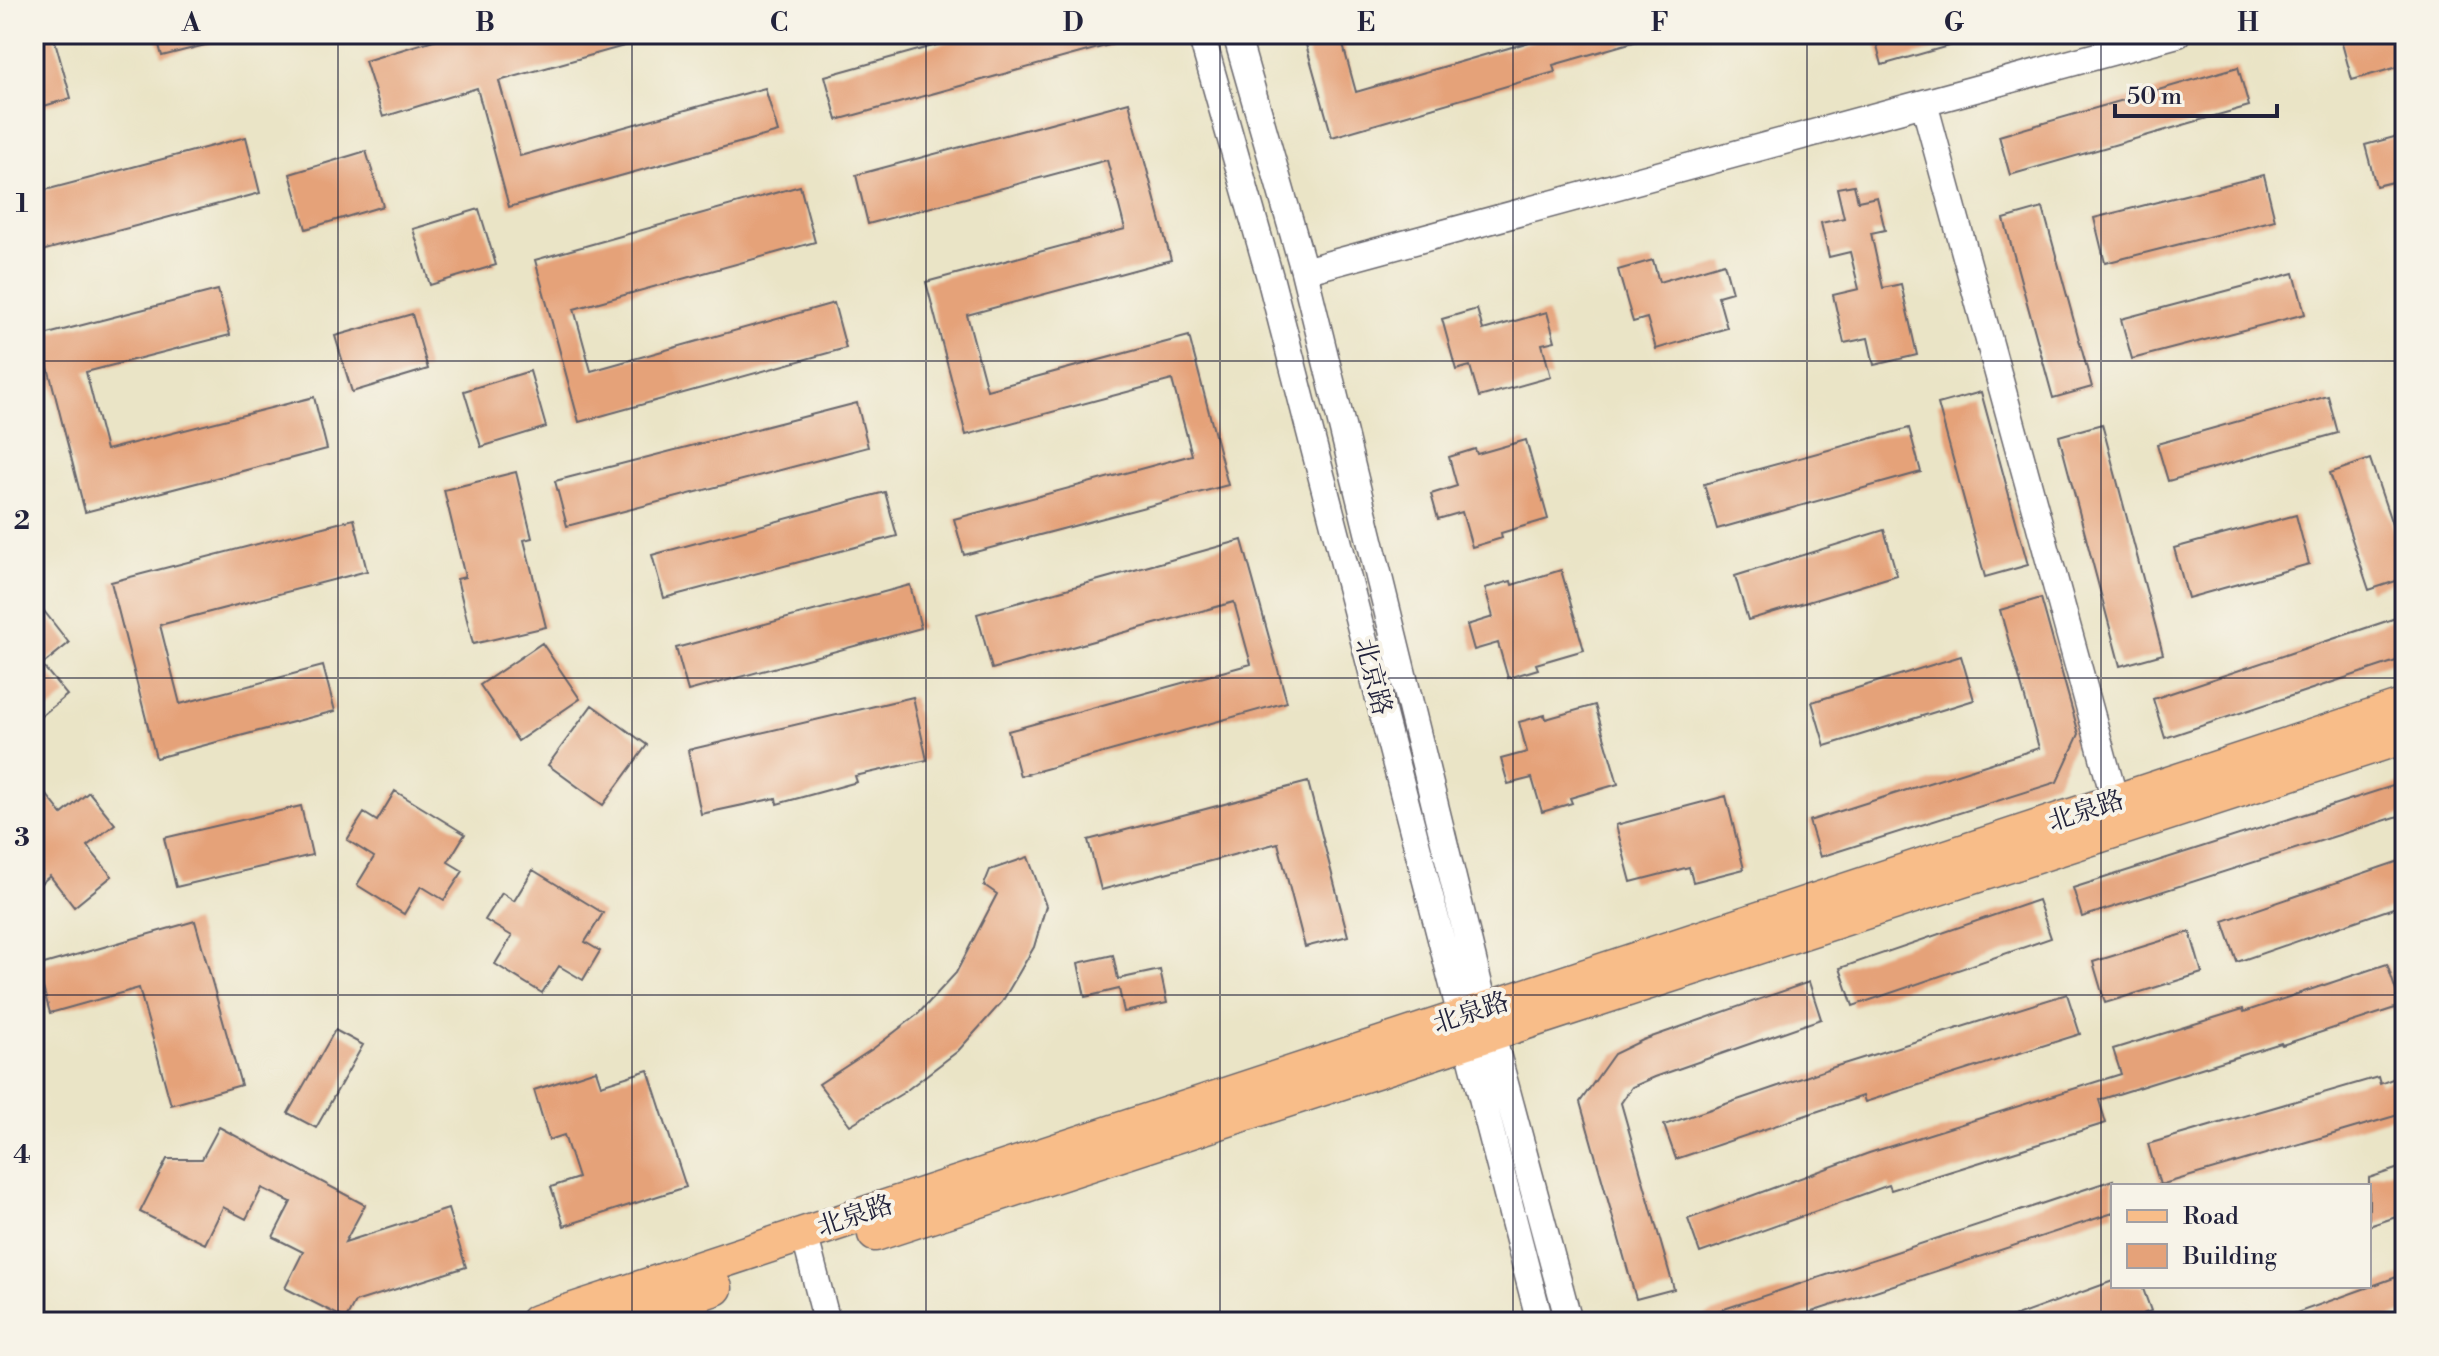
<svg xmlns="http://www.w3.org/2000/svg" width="2439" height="1356" viewBox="0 0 2439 1356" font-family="'Libre Bodoni','Noto Serif SC',serif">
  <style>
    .building { fill: #e5a279 }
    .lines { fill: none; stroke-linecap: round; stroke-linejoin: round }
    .minor-casing { stroke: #68666c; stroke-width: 29 }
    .major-casing { stroke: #68666c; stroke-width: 37 }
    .minor { stroke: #fff; stroke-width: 26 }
    .major { stroke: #f8bd89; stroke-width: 34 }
    .grid { fill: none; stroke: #22223b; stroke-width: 2; stroke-opacity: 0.55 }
    .labels { text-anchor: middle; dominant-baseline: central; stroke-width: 8; stroke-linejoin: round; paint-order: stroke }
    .street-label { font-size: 26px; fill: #22223b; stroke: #f7f3e8 }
    .neatline { fill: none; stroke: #22223b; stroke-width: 3 }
    .grid-label { font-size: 26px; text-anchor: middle; font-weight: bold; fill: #22223b }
  </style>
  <rect width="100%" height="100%" fill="#f7f3e8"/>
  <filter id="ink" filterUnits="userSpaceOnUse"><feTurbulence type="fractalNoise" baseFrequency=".0125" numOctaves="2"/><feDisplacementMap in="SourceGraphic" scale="16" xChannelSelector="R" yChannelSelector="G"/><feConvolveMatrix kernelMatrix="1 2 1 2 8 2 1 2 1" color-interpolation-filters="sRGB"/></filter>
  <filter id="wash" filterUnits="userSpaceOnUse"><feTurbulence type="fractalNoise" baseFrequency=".006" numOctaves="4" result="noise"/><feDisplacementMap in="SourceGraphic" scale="32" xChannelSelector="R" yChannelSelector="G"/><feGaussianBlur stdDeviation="1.8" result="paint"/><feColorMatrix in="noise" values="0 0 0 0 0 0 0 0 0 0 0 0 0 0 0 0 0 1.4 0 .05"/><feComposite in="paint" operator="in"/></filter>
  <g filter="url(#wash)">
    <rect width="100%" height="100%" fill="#eae4c6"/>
    <g id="blocks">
      <!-- building -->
      <path class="building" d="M34,34H53L71,98L34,109Z
        M156,34H224L225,40L162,56Z
        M453,34H648L649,39L499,81L520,156L765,88L778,132L509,207L477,88L383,117L365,61Z
        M976,34H1130L1131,39L837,120L825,76Z
        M1303,34H1340L1356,92L1557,34H1643L1644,39L1553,65L1555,72L1332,137Z
        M1874,34H1973V39L1882,65Z
        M2349,34H2405V65L2352,80L2340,36Z
        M2238,67L2249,106L2010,175L1999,136Z
        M1129,102L1171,260L967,315L987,390L1189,336L1228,485L964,555L954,519L1192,455L1172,380L966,435L926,282L1125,229L1107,160L868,224L856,175Z
        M2405,134V179L2376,186L2365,145Z
        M246,137L260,193L34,253V193Z
        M366,151L383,206L306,229L290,174Z
        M2264,175L2275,220L2105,263L2094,218Z
        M1854,185L1858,201L1877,197L1885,230L1871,233L1883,288L1901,284L1917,355L1874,365L1868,338L1844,343L1833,295L1859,289L1850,252L1829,257L1821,223L1844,218L1837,188Z
        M800,186L815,242L574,309L591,371L834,303L846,348L579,422L535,260Z
        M2043,208L2092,387L2053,398L2004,219Z
        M479,209L496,265L430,285L413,229Z
        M1653,260L1659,282L1724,263L1732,292L1718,296L1727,328L1656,349L1647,318L1633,322L1618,270Z
        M2294,273L2305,314L2132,359L2121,319Z
        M218,290L230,335L86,372L106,450L314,397L327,449L85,512L40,336Z
        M1477,309L1483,330L1547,312L1555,341L1542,344L1551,377L1479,397L1470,366L1456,370L1442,319Z
        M412,314L428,369L352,392L335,336Z
        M530,371L546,427L481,447L464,391Z
        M1981,392L2028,565L1985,577L1938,404Z
        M2328,396L2338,433L2168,481L2157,444Z
        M857,403L868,447L567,526L555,481Z
        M2102,424L2163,654L2120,666L2059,436Z
        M1909,428L1921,472L1717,529L1704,484Z
        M1526,440L1548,519L1501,533L1502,538L1472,547L1462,512L1438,519L1431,494L1457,486L1449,457L1475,449L1477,454Z
        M2370,459L2405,563V578L2369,590L2330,473Z
        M516,472L532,538L524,540L546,627L473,644L457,579L465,577L444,490Z
        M885,492L897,536L664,598L652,555Z
        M2296,515L2309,564L2188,598L2174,548Z
        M354,519L367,571L160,625L180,704L323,666L335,711L156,758L111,582Z
        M1884,530L1897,575L1748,620L1735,576Z
        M1242,540L1287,702L1020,776L1008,731L1251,664L1234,602L992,669L977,614Z
        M1561,570L1584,650L1536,664L1538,669L1508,678L1498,643L1474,650L1467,625L1493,617L1485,588L1511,581L1512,585Z
        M910,585L921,628L688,691L676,648Z
        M2041,598L2079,734L2057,782L1820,857L1809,821L2039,748L2000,610Z
        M44,611L69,643L42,665L67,695L34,722V619Z
        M2405,615V658L2165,738L2153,699Z
        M542,643L580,699L518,741L480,685Z
        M1961,656L1974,700L1825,746L1812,702Z
        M913,697L927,760L855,776L857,782L777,804L776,798L701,814L688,750Z
        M592,705L647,745L603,805L548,765Z
        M1595,705L1618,784L1570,798L1572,803L1542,812L1532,778L1508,784L1501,759L1527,752L1519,722L1545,715L1546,719Z
        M1308,782L1348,936L1305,947L1278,843L1101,890L1088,840Z
        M2405,782V814L2082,917L2073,888Z
        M395,791L465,834L448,862L463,871L444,900L421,886L404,914L357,885L374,857L347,840L364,813L377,821Z
        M89,792L115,824L87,846L112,876L74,907L50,876L34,889V803L46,794L62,814Z
        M1726,796L1744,869L1693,882L1689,867L1631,882L1616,825Z
        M301,806L312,855L176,887L164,838Z
        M1028,857L1046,906L1034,947L1002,1002L958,1051L903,1093L850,1125L819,1084L874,1048L918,1014L956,973L997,894L984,885L990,870Z
        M2402,860L2405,871V904L2237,962L2223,921Z
        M533,870L603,913L585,942L600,951L583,980L559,966L542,993L495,964L512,936L485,920L502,893L514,901Z
        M2038,900L2051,938L1853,1006L1840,968Z
        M195,921L241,1085L171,1105L139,988L50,1013L37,966Z
        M2190,932L2202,973L2105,1003L2093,962Z
        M1113,955L1118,979L1160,970L1167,1003L1124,1012L1119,989L1085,997L1078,963Z
        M2387,964L2401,1006L2282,1045L2281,1043L2099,1100L2106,1123L1891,1190L1889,1185L1700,1253L1688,1219L1869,1153L2121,1074L2113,1049L2243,1009L2244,1012Z
        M1809,982L1821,1019L1655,1077L1632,1087L1621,1103L1674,1289L1636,1299L1580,1102L1614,1054L1643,1040Z
        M2067,994L2080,1034L1865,1102L1863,1096L1676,1159L1664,1125L1837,1066Z
        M335,1030L363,1045L316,1128L288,1113Z
        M596,1070L601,1085L648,1070L686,1187L564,1226L551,1187L578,1178L564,1135L549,1140L534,1090Z
        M2405,1074V1113L2160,1185L2148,1144L2378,1077L2380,1084Z
        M219,1127L365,1205L345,1242L448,1209L466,1267L355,1302L346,1319L285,1288L303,1252L273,1237L291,1202L262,1188L246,1219L223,1207L205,1244L140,1212L167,1159H202Z
        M2405,1166V1214L2369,1226V1178Z
        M2113,1180V1213L1781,1322H1695L1694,1319Z
        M2405,1274V1313L2379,1322H2277V1320Z
        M2113,1281V1286H2142L2151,1311L2121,1322H2006L2005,1320Z"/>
    </g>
  </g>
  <g filter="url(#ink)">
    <use href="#blocks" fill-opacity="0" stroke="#68666c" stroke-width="2"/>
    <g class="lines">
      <defs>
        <path id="minor" d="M1201,34L1271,281L1540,1322
          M1236,34L1304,271L1485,1009L1569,1322
          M1924,103L2120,819
          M1304,271L2178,34
          M804,1233L827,1322
          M34,1312L37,1322"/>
        <path id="major" d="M875,1234L2405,736
          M537,1322L2405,706
          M613,1322L715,1288"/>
      </defs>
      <!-- minor casing -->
      <use href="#minor" class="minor-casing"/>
      <!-- major casing -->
      <use href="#major" class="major-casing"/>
      <!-- minor -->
      <use href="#minor" class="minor"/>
      <!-- major -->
      <use href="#major" class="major"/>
    </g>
  </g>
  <!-- grid -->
  <path class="grid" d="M338,34V1322M632,34V1322M926,34V1322M1220,34V1322M1513,34V1322M1807,34V1322M2101,34V1322M34,361H2405M34,678H2405M34,995H2405"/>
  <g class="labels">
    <!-- street labels -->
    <g class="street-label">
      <text transform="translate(1373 677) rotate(76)">北京路</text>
      <text transform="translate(2086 811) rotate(-18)">北泉路</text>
      <text transform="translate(1471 1013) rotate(-18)">北泉路</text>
      <text transform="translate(855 1216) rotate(-18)">北泉路</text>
    </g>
  </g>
  <!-- margin -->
  <rect width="2439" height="1356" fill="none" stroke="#f7f3e8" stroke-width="88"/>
  <!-- legend -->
  <rect x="2111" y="1184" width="260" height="104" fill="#f7f3e8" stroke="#a29fa3" stroke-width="2"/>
  <rect x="2127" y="1210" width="40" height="12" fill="#f8bd89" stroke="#a29fa3" stroke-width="2"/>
  <text x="2183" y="1224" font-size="24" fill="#22223b">Road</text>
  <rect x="2127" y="1244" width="40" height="24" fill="#e5a279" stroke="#a29fa3" stroke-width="2"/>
  <text x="2183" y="1264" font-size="24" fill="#22223b">Building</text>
  <!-- scale -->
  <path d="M2115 104v12h162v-12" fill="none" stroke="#22223b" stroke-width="4"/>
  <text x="2127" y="104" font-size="24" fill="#22223b" stroke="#f7f3e8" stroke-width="6" paint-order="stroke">50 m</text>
  <rect x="44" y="44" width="2351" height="1268" class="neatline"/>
  <g class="grid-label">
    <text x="191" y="31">A</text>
    <text x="485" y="31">B</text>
    <text x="779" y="31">C</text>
    <text x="1073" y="31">D</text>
    <text x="1366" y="31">E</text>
    <text x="1660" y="31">F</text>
    <text x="1954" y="31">G</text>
    <text x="2248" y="31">H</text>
    <text x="22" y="212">1</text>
    <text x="22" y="529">2</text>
    <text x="22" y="846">3</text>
    <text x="22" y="1163">4</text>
  </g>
</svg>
